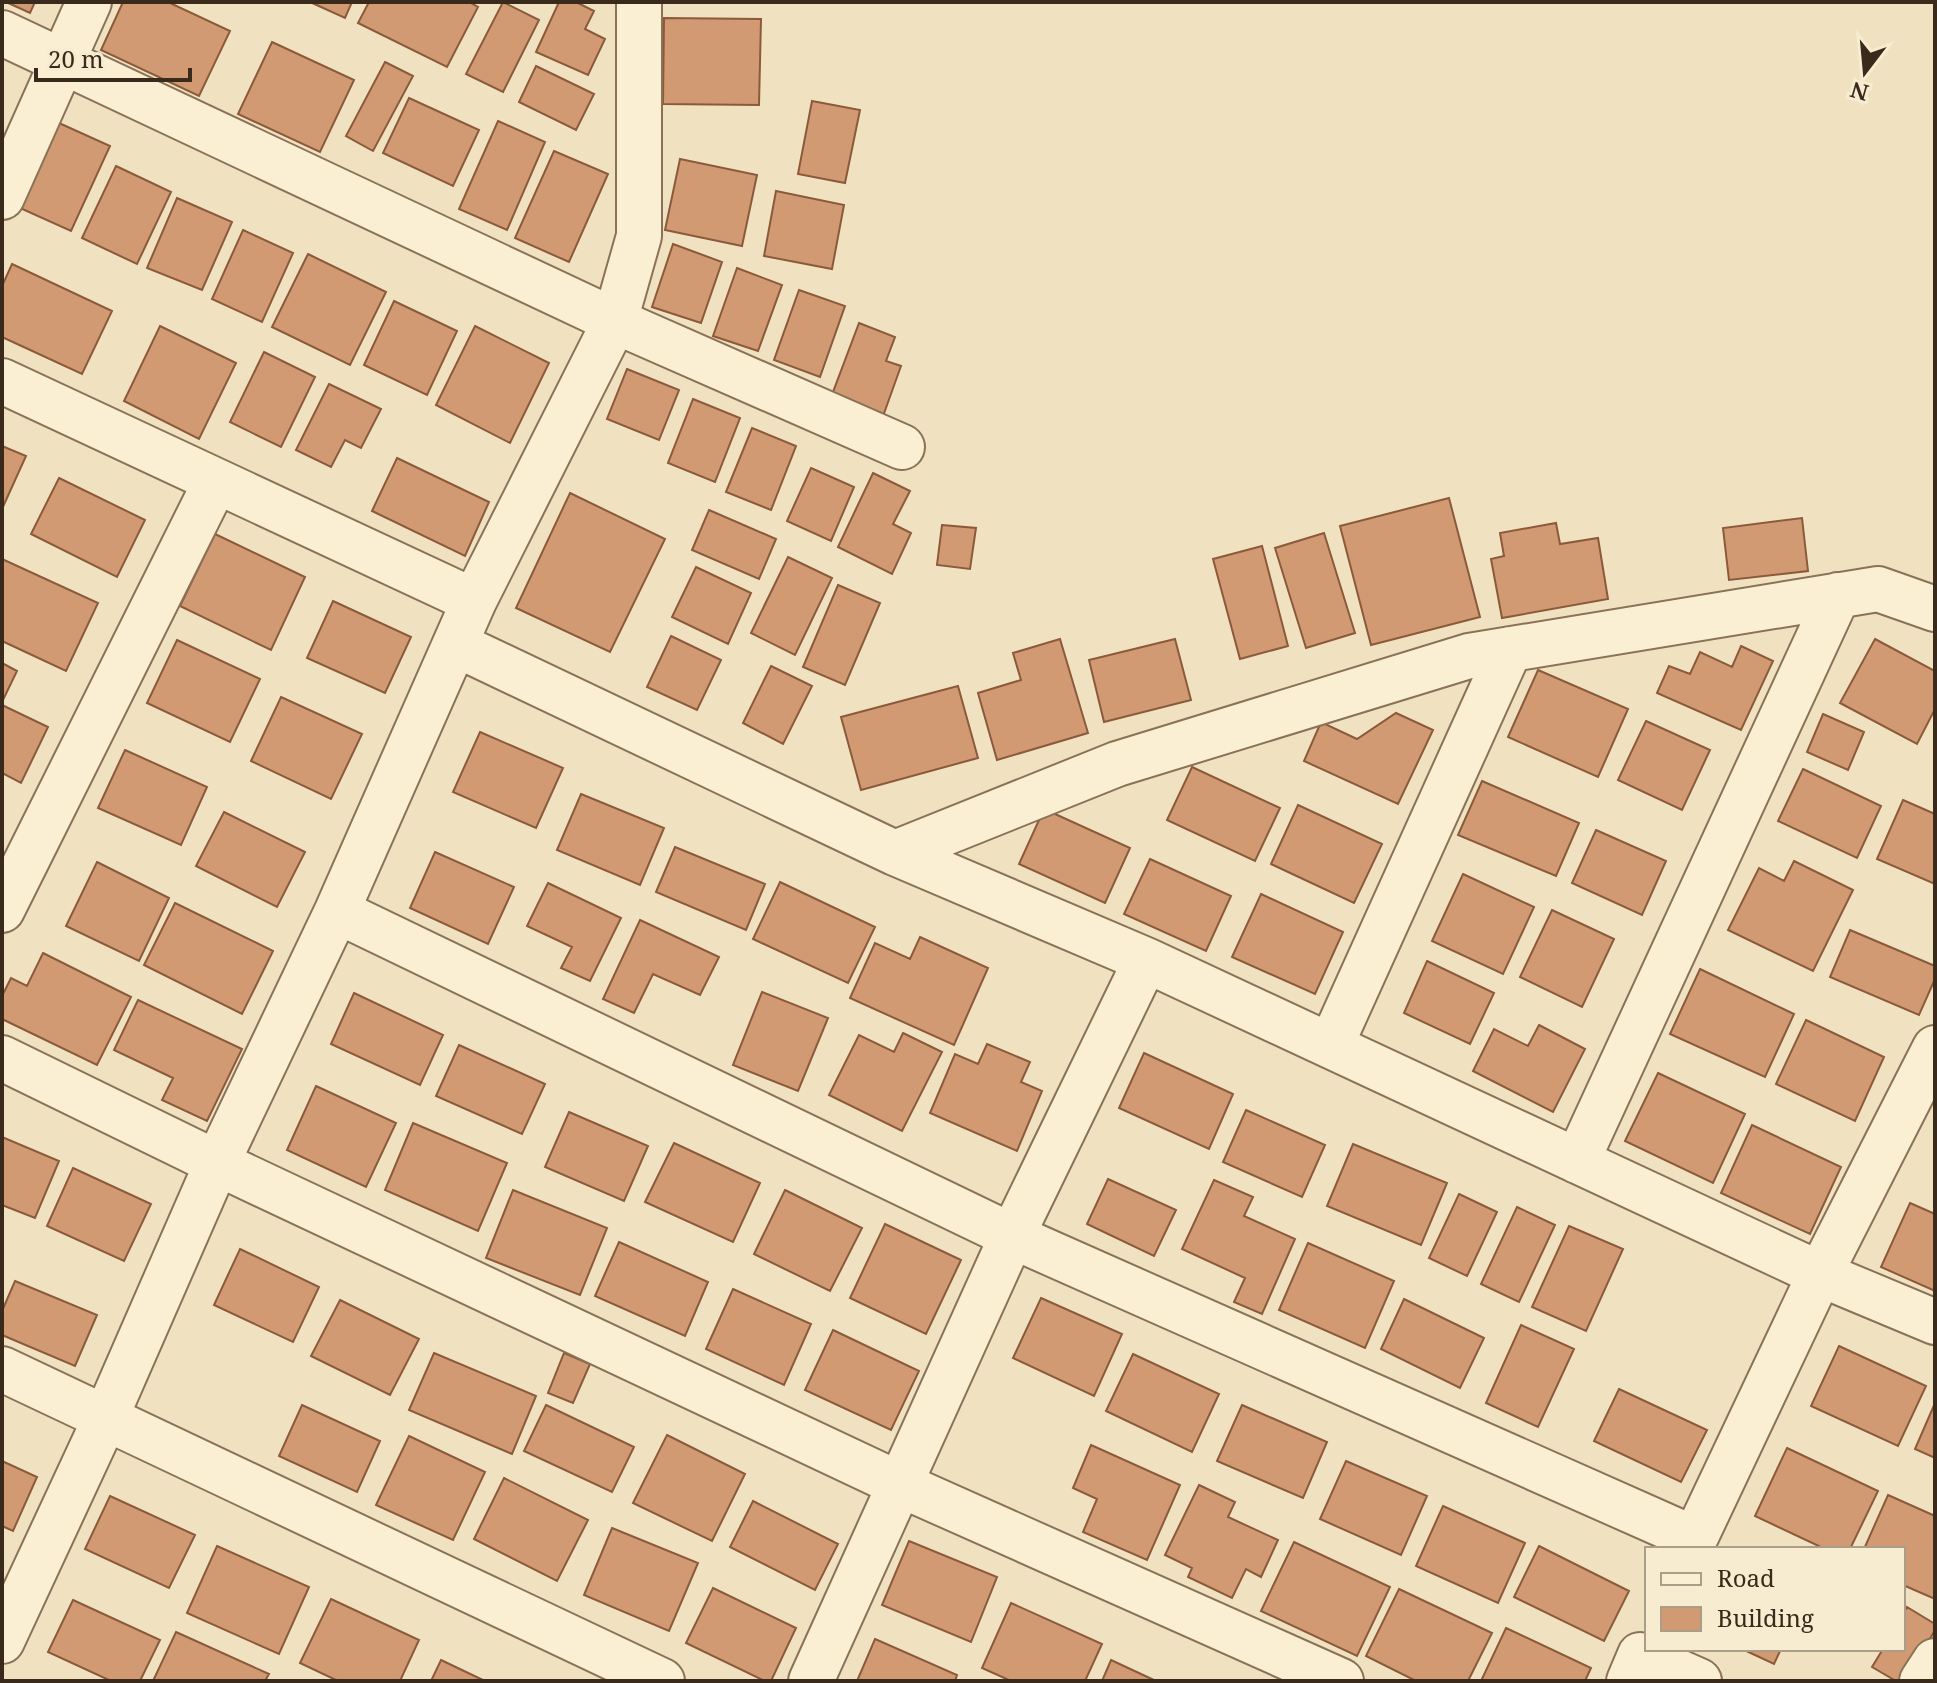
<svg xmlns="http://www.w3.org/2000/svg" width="1937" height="1683" viewBox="0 0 1937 1683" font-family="'Noto Serif',serif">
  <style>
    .building { fill: #d19a73; stroke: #8b5a3b; stroke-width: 2 }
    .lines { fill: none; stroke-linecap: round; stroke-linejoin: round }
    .minor-casing { stroke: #8a7257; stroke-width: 48 }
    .minor { stroke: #fbefd3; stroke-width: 44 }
  </style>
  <rect width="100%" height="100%" fill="#f0e2c0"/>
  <!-- building -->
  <path class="building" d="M6,2H35L30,13Z
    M123,2H168L230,31L199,96L101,50Z
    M310,2H352L345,18Z
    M369,2H469L478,7L447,67L358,23Z
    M503,2L539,20L503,92L466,74Z
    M559,2H576L594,11L585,29L605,39L588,75L536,52Z
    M664,18L761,19L759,105L663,104Z
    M272,42L354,80L320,152L238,114Z
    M385,62L413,76L373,151L346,136Z
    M536,66L594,94L576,130L519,102Z
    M409,98L479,130L453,186L383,153Z
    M812,101L860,110L845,183L798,174Z
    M498,121L545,142L507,230L459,209Z
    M59,123L110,146L71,231L20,208Z
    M554,151L608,174L569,262L515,238Z
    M680,159L757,175L742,246L665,230Z
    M116,166L171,192L137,264L82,238Z
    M776,191L844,205L832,269L764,256Z
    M177,198L232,222L202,290L147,268Z
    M243,230L293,253L262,322L212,299Z
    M673,244L722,262L701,323L652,307Z
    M308,254L386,292L350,365L272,327Z
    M12,264L112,311L82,374L2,337V286Z
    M737,268L782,285L758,351L713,336Z
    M799,290L845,306L820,377L774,360Z
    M394,301L457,331L427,395L364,365Z
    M859,323L895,337L886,361L901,366L882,419L830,400Z
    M160,326L236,363L199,439L124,401Z
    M475,326L549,363L510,443L436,405Z
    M264,352L315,377L281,447L230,422Z
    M627,369L679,390L659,440L607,419Z
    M329,384L381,409L361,448L345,440L331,467L296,450Z
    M693,399L740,418L715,482L668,463Z
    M752,428L796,446L771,510L726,492Z
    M2,446L26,456L2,509Z
    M397,458L489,502L465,556L372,511Z
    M811,468L854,487L831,541L787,521Z
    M873,473L910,491L893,524L911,533L892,574L838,547Z
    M59,478L145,520L117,577L31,534Z
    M570,493L665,539L610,652L516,608Z
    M1449,498L1480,617L1371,645L1340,526Z
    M709,510L776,539L759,579L692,550Z
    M1802,518L1808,571L1729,580L1723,528Z
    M1556,523L1560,544L1598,538L1608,599L1502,618L1491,559L1504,556L1500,533Z
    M942,525L976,528L970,569L937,565Z
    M1324,533L1355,633L1306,648L1275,548Z
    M215,534L305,577L271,650L180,606Z
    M1262,546L1288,646L1240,659L1213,559Z
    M788,557L832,578L795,655L751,633Z
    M2,559L98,603L66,671L2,641Z
    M696,567L751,593L728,644L672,617Z
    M838,585L880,603L845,685L803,667Z
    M333,601L411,637L385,693L307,658Z
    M671,636L721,660L697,710L647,687Z
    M1060,639L1088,733L997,760L978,693L1021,680L1013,653Z
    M1175,639L1191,700L1104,722L1089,660Z
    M1875,639L1935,671V709L1917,744L1840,703Z
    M177,640L260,679L230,742L147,703Z
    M1741,646L1773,661L1741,730L1657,693L1669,666L1690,674L1700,652L1732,667Z
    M2,663L17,671L2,702Z
    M771,666L812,686L783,744L743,723Z
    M1538,670L1628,709L1598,777L1508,737Z
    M958,686L978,758L861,790L841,717Z
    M281,697L362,734L331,799L251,761Z
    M2,705L48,727L21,783L2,773Z
    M1396,713L1433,730L1398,804L1304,761L1321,722L1357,739Z
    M1823,714L1864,732L1848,770L1807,752Z
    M1646,721L1710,750L1682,810L1618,780Z
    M480,732L563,768L536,828L453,792Z
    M125,750L207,787L181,845L98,808Z
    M1192,767L1280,808L1255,861L1167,820Z
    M1803,769L1881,806L1857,858L1778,821Z
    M1482,781L1579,823L1556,876L1458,835Z
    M581,794L664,828L640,885L557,850Z
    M1903,800L1935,814V884L1877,859Z
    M1298,805L1382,844L1354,903L1271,864Z
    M1044,809L1130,848L1105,903L1019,864Z
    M224,812L305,852L277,907L196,866Z
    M1596,830L1666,861L1642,915L1572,883Z
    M675,847L765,884L746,930L656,892Z
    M435,852L514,887L488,944L410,908Z
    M1150,859L1231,896L1206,951L1124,914Z
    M1794,861L1853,890L1813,971L1728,930L1759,868L1784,881Z
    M97,862L169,898L139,961L66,926Z
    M1463,874L1534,907L1503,974L1432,941Z
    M780,882L875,927L848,983L753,939Z
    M548,883L621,918L590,981L561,968L572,947L527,926Z
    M1261,894L1343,932L1315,994L1232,957Z
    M175,903L273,951L242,1014L144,965Z
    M1552,910L1614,939L1582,1007L1520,977Z
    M640,920L719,957L700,995L653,974L634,1013L603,999Z
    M1850,930L1935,966V979L1919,1015L1830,977Z
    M920,937L988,968L954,1045L850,998L875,943L910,959Z
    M43,953L131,997L97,1065L2,1019V996L11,978L27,986Z
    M1427,961L1494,993L1470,1044L1404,1013Z
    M1700,969L1794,1014L1765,1077L1670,1034Z
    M762,992L828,1018L798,1091L733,1065Z
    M354,993L443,1035L420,1085L331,1044Z
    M138,1000L242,1049L207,1121L162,1100L173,1078L114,1050Z
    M1806,1020L1884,1057L1855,1121L1776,1084Z
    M1539,1025L1585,1049L1553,1112L1473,1071L1494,1029L1528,1046Z
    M903,1033L942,1052L902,1131L829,1095L859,1035L894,1052Z
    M987,1044L1030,1062L1021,1082L1042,1091L1017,1151L930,1113L955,1054L978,1064Z
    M459,1045L545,1084L522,1134L436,1096Z
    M1144,1053L1233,1094L1209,1149L1119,1108Z
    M1658,1073L1745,1114L1713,1183L1625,1141Z
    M316,1086L396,1123L366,1187L287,1150Z
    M1246,1110L1325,1145L1302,1197L1223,1162Z
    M569,1112L648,1146L624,1201L545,1167Z
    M413,1123L507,1163L478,1231L385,1190Z
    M1752,1125L1841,1167L1810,1234L1721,1193Z
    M2,1137L59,1161L35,1218L2,1205Z
    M674,1143L760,1183L733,1242L645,1202Z
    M1353,1144L1447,1183L1421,1245L1327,1206Z
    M73,1168L151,1204L124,1261L47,1226Z
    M1108,1179L1176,1210L1154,1256L1087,1224Z
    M1214,1180L1253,1197L1244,1216L1295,1239L1262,1314L1234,1302L1245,1278L1182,1249Z
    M513,1190L607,1228L580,1295L486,1258Z
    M785,1190L862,1228L830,1291L754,1254Z
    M1459,1194L1497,1212L1467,1276L1429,1258Z
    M1910,1203L1935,1214V1291L1881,1267Z
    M1517,1207L1555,1225L1519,1302L1481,1284Z
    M885,1224L961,1260L926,1334L850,1298Z
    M1569,1226L1623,1249L1586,1331L1532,1307Z
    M619,1242L708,1282L685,1336L595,1296Z
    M1308,1243L1394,1281L1365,1348L1279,1310Z
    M240,1249L319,1287L293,1342L214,1305Z
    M15,1281L97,1315L75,1366L2,1335V1311Z
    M733,1289L811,1324L784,1385L706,1349Z
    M1041,1298L1122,1334L1094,1396L1013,1358Z
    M1404,1299L1484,1338L1460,1388L1381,1349Z
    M340,1300L419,1339L390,1395L311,1356Z
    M1521,1325L1574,1349L1538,1427L1486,1403Z
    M833,1330L919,1371L891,1430L805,1390Z
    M1839,1346L1926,1386L1898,1446L1811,1406Z
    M434,1353L536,1396L512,1454L409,1410Z
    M564,1353L590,1364L573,1403L548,1393Z
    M1133,1354L1219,1394L1192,1452L1106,1411Z
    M1619,1389L1707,1430L1681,1482L1594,1441Z
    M1935,1403V1458L1915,1449Z
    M302,1405L380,1441L357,1492L279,1456Z
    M546,1405L634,1447L612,1492L524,1451Z
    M1242,1405L1327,1442L1303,1498L1217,1461Z
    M667,1435L745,1474L712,1541L633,1503Z
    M409,1436L485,1472L453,1540L376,1505Z
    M1091,1445L1180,1485L1147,1560L1083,1532L1097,1499L1073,1488Z
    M1787,1448L1878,1491L1850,1549H1825L1755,1516Z
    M2,1461L37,1477L13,1531L2,1526Z
    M1346,1461L1427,1496L1401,1555L1320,1519Z
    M504,1478L588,1520L557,1581L474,1539Z
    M1199,1485L1235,1502L1228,1517L1278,1540L1261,1577L1246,1569L1232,1598L1188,1577L1192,1568L1165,1555Z
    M1888,1495L1935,1516V1599L1903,1585V1549H1864Z
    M110,1496L195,1535L169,1588L85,1549Z
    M753,1501L838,1544L815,1590L730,1547Z
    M1443,1506L1525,1543L1498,1603L1416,1566Z
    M612,1528L698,1563L669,1631L584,1595Z
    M909,1541L997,1577L971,1642L882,1605Z
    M1294,1542L1390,1587L1357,1656L1261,1611Z
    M217,1546L309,1587L279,1654L187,1613Z
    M1539,1546L1629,1591L1604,1641L1514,1597Z
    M713,1588L796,1628L771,1681H765L686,1643Z
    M1399,1589L1492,1633L1468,1681H1416L1366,1656Z
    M331,1599L419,1640L400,1681H338L300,1663Z
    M73,1600L160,1640L140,1681H111L48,1652Z
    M1011,1603L1102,1644L1085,1681H1011L982,1668Z
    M1907,1607L1935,1624V1630L1906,1681H1896L1872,1667L1883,1649H1903V1614Z
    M1506,1628L1591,1668L1585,1681H1481Z
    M176,1632L269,1674L265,1681H153Z
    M875,1639L957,1675L955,1681H857Z
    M1742,1649H1781L1774,1664Z
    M441,1660L485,1681H431Z
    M1111,1660L1156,1681H1102Z"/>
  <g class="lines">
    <defs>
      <path id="minor" d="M2,33L615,321L902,447
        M2,197L89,2
        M2,381L474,601
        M455,644L895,853L1146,960L1820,1274L1935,1322
        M895,853L1117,764L1469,656L1878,589L1935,609
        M2,910L216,481
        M337,911L1012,1236L1695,1539
        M1331,1045L1510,649
        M2,1058L217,1163L899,1484L1341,1681
        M1577,1161L1838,595
        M2,1369L662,1681
        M1690,1549L1820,1274L1935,1048
        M2,1641L106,1417L217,1163L337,911L474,601L615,321L639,236V2
        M811,1681L1012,1236L1146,960
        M1629,1681L1640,1655L1699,1681
        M1922,1681L1935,1661"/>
    </defs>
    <!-- minor casing -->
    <use href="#minor" class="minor-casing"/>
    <!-- minor -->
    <use href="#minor" class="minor"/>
  </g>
  <!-- border -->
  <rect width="1937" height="1683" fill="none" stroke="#392a1c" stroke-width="8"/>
  <!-- legend -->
  <rect x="1645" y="1547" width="260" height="104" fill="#f7ecd0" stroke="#ab9e88" stroke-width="2"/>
  <rect x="1661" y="1573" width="40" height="12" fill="#fbefd3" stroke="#ab9e88" stroke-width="2"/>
  <text x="1717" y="1587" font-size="24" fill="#392a1c">Road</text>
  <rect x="1661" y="1607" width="40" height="24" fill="#d19a73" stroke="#ab9e88" stroke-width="2"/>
  <text x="1717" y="1627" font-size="24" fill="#392a1c">Building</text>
  <!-- north arrow -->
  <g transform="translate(1865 72) rotate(196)" stroke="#f7ecd0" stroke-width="6" paint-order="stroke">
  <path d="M0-6L14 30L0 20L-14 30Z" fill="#392a1c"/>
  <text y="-12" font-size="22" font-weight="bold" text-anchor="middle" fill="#392a1c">N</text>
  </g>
  <!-- scale -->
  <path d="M36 68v12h154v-12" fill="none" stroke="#392a1c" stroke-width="4"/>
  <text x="48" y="68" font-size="24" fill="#392a1c" stroke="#f7ecd0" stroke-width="6" paint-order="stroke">20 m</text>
</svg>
